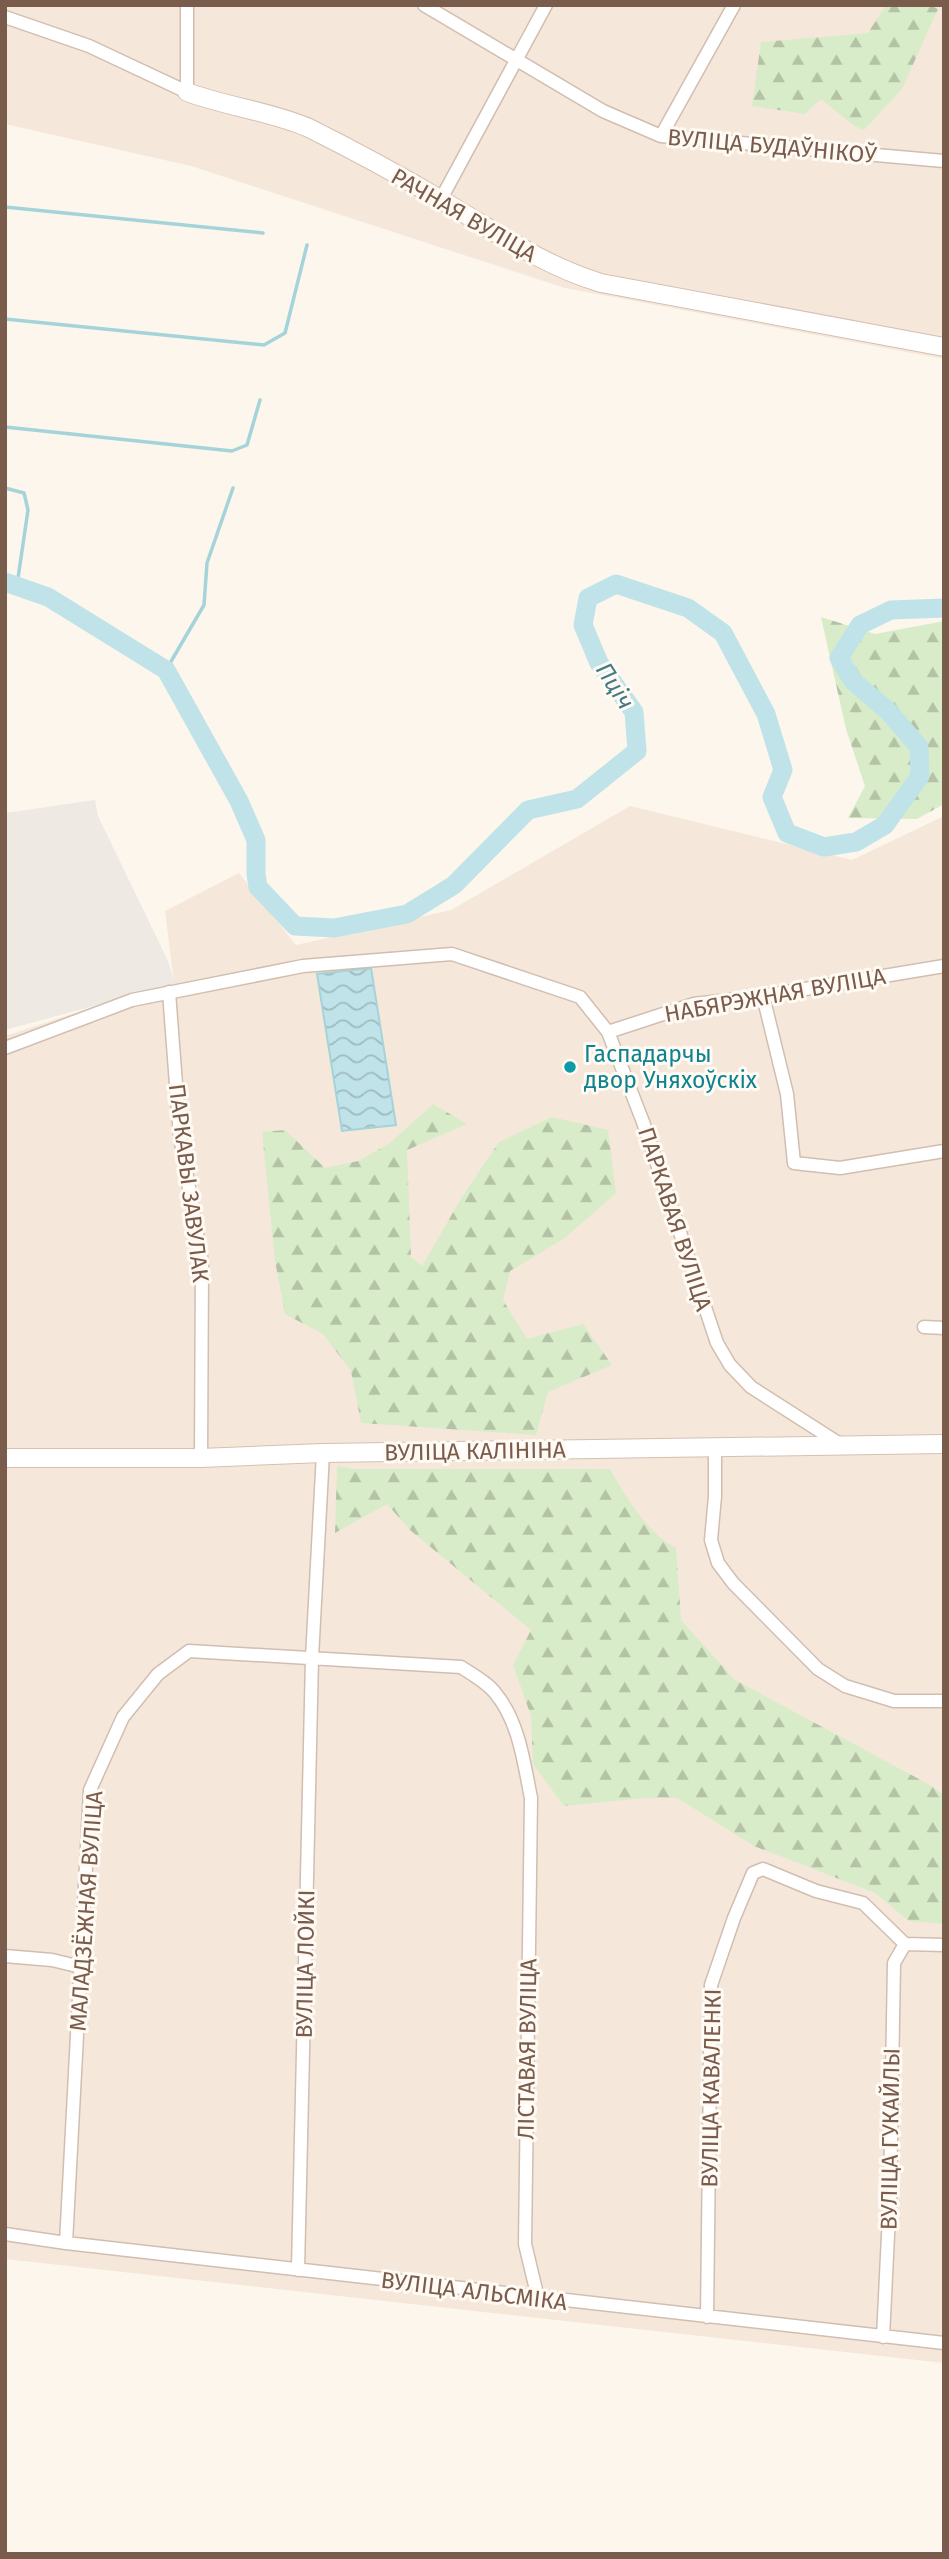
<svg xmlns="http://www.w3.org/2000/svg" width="949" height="2559" viewBox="0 0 949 2559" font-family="'Fira Sans',sans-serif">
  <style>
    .residential { fill: #f5e8da }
    .industrial { fill: #efe9e4 }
    .forest { fill: url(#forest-firs) }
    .water { fill: url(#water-waves); stroke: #a5d3da; stroke-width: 2 }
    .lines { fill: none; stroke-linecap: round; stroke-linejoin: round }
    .stream { stroke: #a5d3da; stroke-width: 3.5 }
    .river { stroke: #bfe3e8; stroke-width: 19 }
    .street-casing { stroke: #d1beb0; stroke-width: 15 }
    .secondary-casing { stroke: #d6c0b0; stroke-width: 20 }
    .street { stroke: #fff; stroke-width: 12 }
    .secondary { stroke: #fff; stroke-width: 18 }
    .culture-dot { fill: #0f9aa8; stroke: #fffaf3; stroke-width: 2.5 }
    .labels { text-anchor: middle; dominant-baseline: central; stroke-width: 6; stroke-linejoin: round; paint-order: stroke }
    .street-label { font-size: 23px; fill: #7a5c4d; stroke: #fffaf3 }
    .culture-label { font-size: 23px; fill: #0d838f; stroke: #fffaf3; text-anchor: start }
    .water-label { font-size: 24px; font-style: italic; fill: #437c86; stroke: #fffaf3 }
  </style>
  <defs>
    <pattern id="forest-firs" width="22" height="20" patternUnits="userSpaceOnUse" patternTransform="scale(1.75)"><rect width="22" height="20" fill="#d8ecc9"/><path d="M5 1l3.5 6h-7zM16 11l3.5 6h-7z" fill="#b4c2a5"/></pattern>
    <pattern id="water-waves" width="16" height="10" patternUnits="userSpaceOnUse" patternTransform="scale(1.75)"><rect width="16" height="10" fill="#bfe3e8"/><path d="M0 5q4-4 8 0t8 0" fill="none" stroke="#a0bbbe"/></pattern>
  </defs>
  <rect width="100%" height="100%" fill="#fdf6ec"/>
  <!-- residential -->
  <path class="residential" d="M5,5H944V359L565,288L191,166L5,124Z
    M630,806L852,860L944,816V2363L5,2259V1036L111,1001L174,984L165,911L239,873L296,945L451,910Z"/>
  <!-- industrial -->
  <path class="industrial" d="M95,800L98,816L168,961L175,984L5,1030V813Z"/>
  <!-- forest -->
  <path class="forest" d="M886,5H930L938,9L902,89L864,130L853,125L821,99L805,114L752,106L761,42L868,33Z
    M821,617L875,634L944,621V804L917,819L848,818L865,786L846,729Z
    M433,1104L467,1124L407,1150L411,1257L422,1266L462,1197L499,1142L552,1117L608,1130L616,1193L565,1238L510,1271L503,1300L527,1339L583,1324L612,1365L548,1392L536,1435L361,1423L351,1371L323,1334L285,1314L275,1261L262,1132L285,1130L325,1168L358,1161L390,1143Z
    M337,1466L353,1469H610C624,1495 649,1535 676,1548L681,1620L735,1680L930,1785L944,1795V1924L909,1921L875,1893L754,1846L677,1798H644L564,1806L533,1764L531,1716L513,1665L531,1630L410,1530L387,1504L335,1533Z"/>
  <!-- water -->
  <path class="water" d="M371,968L396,1125L342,1131L317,974Z"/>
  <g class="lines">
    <!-- stream -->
    <path class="stream" d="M5,207L263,233
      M5,319L264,345L285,333L307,245
      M5,427L232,451L247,445L260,400
      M5,488L24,493L28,510L17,585
      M166,670L204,605L207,563L233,488"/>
    <!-- river -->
    <path class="river" d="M5,582L48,597L166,670L239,801L256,840V874L258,887L295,926L334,928L407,914L454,885L528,810L577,799L637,751L634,712L599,663L583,625L588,598L616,584L688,608L723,633L766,714L783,770L772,797L787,833L824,847L856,842L885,825L920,776L919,747L888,711L853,681L839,658L860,625L891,610L944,608"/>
    <defs>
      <path id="street" d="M424,5L603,111L661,136L944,161
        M5,17L89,46L187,92V5
        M661,136L734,5
        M441,199L546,5
        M169,992L180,1137L202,1262L201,1458
        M763,996L787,1094L794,1163L840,1168L944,1151
        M608,1032L694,1004L763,996L944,966
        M5,1048L132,1000L303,966L452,954L580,997L608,1032L643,1122L717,1343L730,1365L751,1387L840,1444
        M924,1327L944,1328
        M715,1449V1496L711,1540L718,1563L733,1583L818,1669L845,1686L894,1701H944
        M905,1944L944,1945
        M5,1956L52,1960L81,1967
        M5,2234L66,2243L944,2343
        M66,2243L90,1790L123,1717L158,1674L189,1651L461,1667C473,1675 488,1683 496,1694C519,1722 524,1763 531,1798L525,2244L538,2298
        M298,2270L312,1658L323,1453
        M707,2317L711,1985L734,1918L753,1873L763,1869L816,1891L863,1903L905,1944
        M883,2337L890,2195L894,1963L905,1944"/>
      <path id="secondary" d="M187,92C227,107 270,111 309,128C355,151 401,176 445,202C498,233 542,265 601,283L944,347
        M5,1458H201L323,1453L944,1444"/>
    </defs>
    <!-- street casing -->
    <use href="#street" class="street-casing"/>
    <!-- secondary casing -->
    <use href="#secondary" class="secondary-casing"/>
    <!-- street -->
    <use href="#street" class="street"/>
    <!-- secondary -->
    <use href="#secondary" class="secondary"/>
  </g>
  <!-- markers -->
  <circle class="culture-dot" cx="570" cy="1067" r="7"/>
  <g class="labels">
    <!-- street labels -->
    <g class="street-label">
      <text transform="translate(772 146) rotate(5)">ВУЛІЦА БУДАЎНІКОЎ</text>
      <text transform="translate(464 215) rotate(30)">РАЧНАЯ ВУЛІЦА</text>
      <text transform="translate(775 995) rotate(-10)">НАБЯРЭЖНАЯ ВУЛІЦА</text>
      <text transform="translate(189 1183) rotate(83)">ПАРКАВЫ ЗАВУЛАК</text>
      <text transform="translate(675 1219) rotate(72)">ПАРКАВАЯ ВУЛІЦА</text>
      <text transform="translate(475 1451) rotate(-1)">ВУЛІЦА КАЛІНІНА</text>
      <text transform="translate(86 1911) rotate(-86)">МАЛАДЗЁЖНАЯ ВУЛІЦА</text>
      <text transform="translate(305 1964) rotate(-89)">ВУЛІЦА ЛОЙКІ</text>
      <text transform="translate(527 2049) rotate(-89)">ЛІСТАВАЯ ВУЛІЦА</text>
      <text transform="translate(711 2088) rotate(-89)">ВУЛІЦА КАВАЛЕНКІ</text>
      <text transform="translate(890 2139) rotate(-89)">ВУЛІЦА ГУКАЙЛЫ</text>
      <text transform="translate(474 2291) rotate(7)">ВУЛІЦА АЛЬСМІКА</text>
    </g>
    <!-- culture labels -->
    <g class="culture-label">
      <text x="584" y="1054">Гаспадарчы<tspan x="584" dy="26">двор Уняхоўскіх</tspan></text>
    </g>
    <!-- water labels -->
    <g class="water-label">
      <text transform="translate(615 686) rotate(58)">Пціч</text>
    </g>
  </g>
  <!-- border -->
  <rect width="949" height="2559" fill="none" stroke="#7a5c4d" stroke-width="14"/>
</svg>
